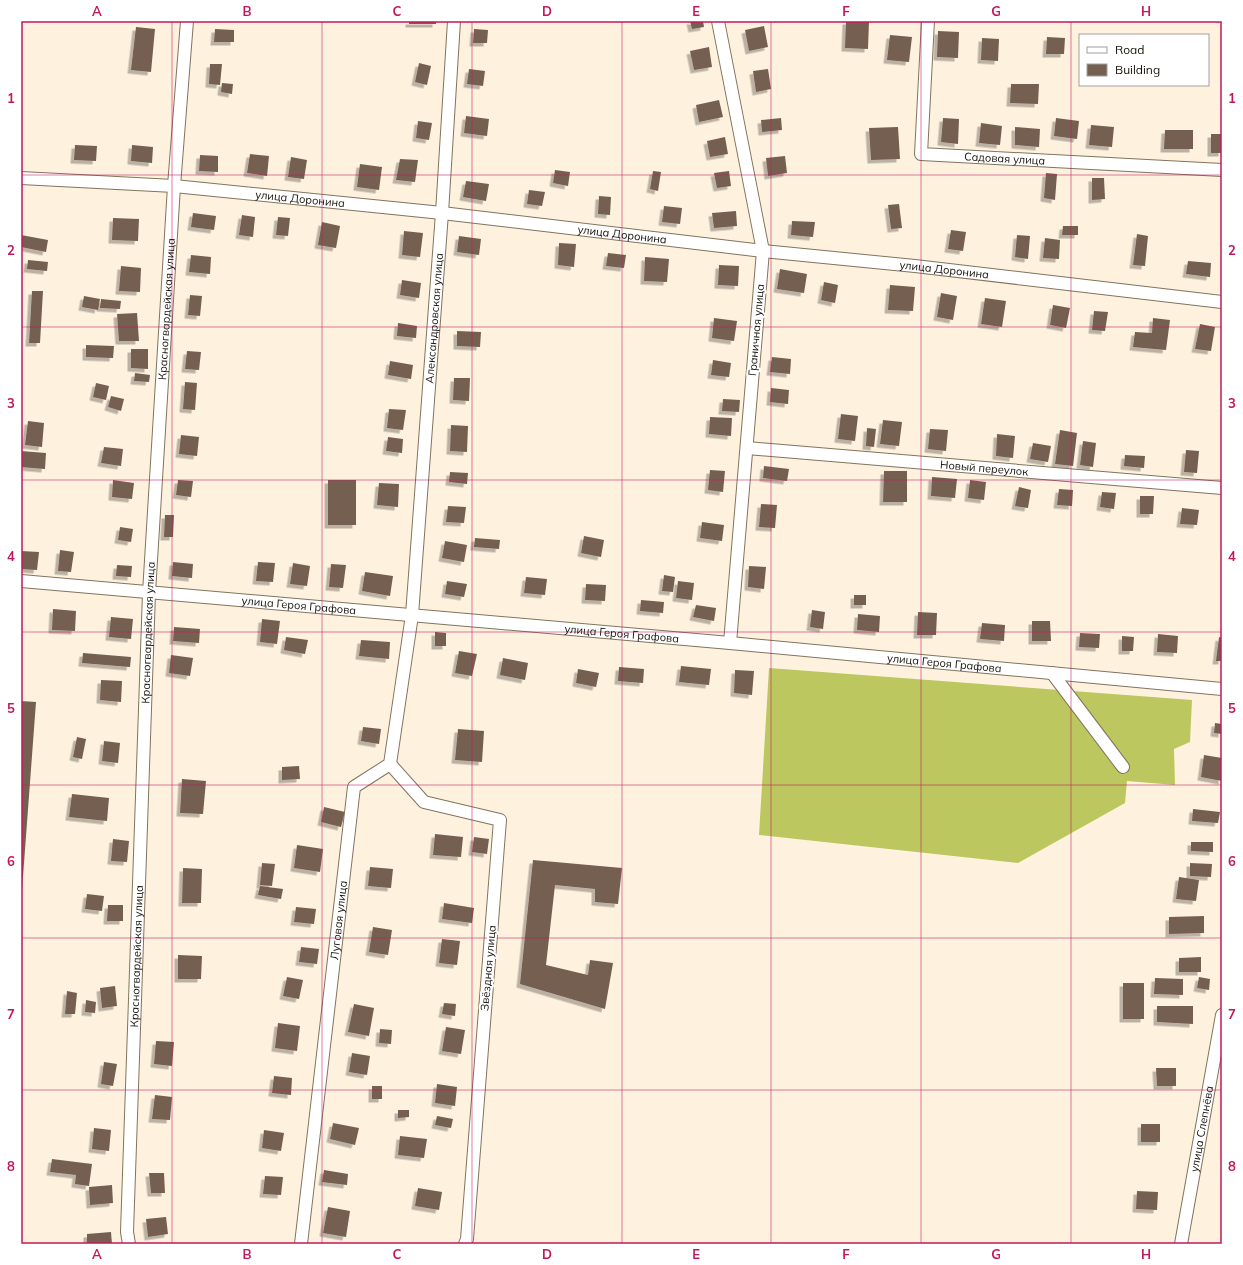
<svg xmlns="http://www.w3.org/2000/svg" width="1243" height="1265" viewBox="0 0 1243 1265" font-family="Mulish,sans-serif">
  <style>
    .forest { fill: #bcc75f }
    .building { fill: #755f51; filter: url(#shadow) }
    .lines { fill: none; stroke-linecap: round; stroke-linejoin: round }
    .minor-casing { stroke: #81745e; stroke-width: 14 }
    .minor { stroke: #fff; stroke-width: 12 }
    .grid { fill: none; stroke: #c2185b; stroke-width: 1; stroke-opacity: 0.55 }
    .labels { text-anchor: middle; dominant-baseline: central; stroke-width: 4; stroke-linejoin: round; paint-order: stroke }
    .street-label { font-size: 11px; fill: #151008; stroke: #fff }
    .neatline { fill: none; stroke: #c2185b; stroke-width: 1.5 }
    .grid-label { font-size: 13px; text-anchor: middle; font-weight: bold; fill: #c2185b }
  </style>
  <defs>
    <filter id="shadow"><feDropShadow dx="-3.5" dy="3.5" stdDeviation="0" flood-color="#0004"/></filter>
  </defs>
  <rect width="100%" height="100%" fill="#fef2df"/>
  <!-- forest -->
  <path class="forest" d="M769,668L1192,700L1190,742L1174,749L1175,785L1127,781L1125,803L1018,863L759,835Z"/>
  <!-- building -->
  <path class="building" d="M409,21H436V24H409Z
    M690,21H703L704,27L692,29Z
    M846,21H869L868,49L845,48Z
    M764,26L768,47L749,51L745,30Z
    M136,27L155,29L151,72L131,70Z
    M215,29L234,30V42H214Z
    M474,29L488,30L487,43H473Z
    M938,31L959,32L958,58L937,57Z
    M890,35L912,37L909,62L887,60Z
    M1047,37L1065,38L1064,54H1046Z
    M982,38L999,39L998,61L981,60Z
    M709,47L712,67L694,70L690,51Z
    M419,63L431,66L427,85L415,82Z
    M210,64H222L220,85L209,84Z
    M469,69L485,71L483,86L467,84Z
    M768,69L771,89L756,92L753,71Z
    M222,83L233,84L232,94L221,92Z
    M1011,84H1039L1038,104L1010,103Z
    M719,100L723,117L699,122L696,105Z
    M466,116L489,119L487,136L464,133Z
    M781,118L782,130L762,132L761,120Z
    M943,118L959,119L958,144L941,142Z
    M1056,118L1079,121L1077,139L1054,136Z
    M418,121L432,123L429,140L416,138Z
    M981,123L1002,126L1000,145L979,143Z
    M1091,125L1114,127L1112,147L1089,145Z
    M898,127L900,159L871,160L869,128Z
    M1015,127L1040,129L1039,147L1015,145Z
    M1165,130H1193V149H1164Z
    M1211,134H1222V153H1211Z
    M725,137L728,154L710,157L707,141Z
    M75,145L97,146L96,161L74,160Z
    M132,145L153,147L152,163L131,161Z
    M250,154L269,156L267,176L247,173Z
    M200,155L218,156V172L199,171Z
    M785,156L787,173L768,176L766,158Z
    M291,157L307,160L304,179L288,177Z
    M400,159L418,160L415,182L396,180Z
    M360,164L382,167L379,190L357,187Z
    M555,170L570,172L568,186L553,183Z
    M653,171L661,172L658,191L650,189Z
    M729,171L731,186L717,188L714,173Z
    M1046,173L1057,174L1055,200L1044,198Z
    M1092,178H1104L1105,199L1092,200Z
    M466,181L489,184L486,201L463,197Z
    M529,190L545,192L542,206L527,204Z
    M599,196L611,197L610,215L598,214Z
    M899,204L902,228L891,229L888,205Z
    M664,206L682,208L680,224L662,222Z
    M736,211L737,226L714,228L712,213Z
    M193,213L216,216L214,230L191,227Z
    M242,215L255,217L253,237L239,235Z
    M278,217L290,218L288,236L276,235Z
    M113,218L139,219L138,241L112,240Z
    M792,221L815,222L813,237L791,235Z
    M322,222L340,226L336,248L318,245Z
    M1063,226H1078V235H1062Z
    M951,230L966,232L963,251L948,249Z
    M404,231L423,233L420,257L402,255Z
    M1137,234L1148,236L1145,266L1133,265Z
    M21,235L48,240L46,252L21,247Z
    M1017,235L1030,236L1028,259L1015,257Z
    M459,236L481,239L479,255L457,252Z
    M1045,238L1060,240L1059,259L1043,258Z
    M559,243L576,244L574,267L558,265Z
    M608,253L626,255L624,268L606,266Z
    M191,255L211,257L210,274L189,272Z
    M645,257L669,259L667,282L644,281Z
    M28,260L48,262L47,271L27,269Z
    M1188,261L1211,263L1210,277L1186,274Z
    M719,265L739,266L738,286L718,285Z
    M121,266L141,268L140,292L119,291Z
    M780,269L807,274L804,293L777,289Z
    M402,280L421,283L419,298L400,295Z
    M824,282L838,285L835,303L821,300Z
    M890,285L915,287L913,311L888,310Z
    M32,291H43L40,343H29Z
    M941,293L957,296L953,320L937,317Z
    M190,295L202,296L200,316L188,315Z
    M84,296L100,299L98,310L82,307Z
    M985,298L1006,301L1002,327L981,324Z
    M101,299L121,301L120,309L100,308Z
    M1053,305L1070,308L1066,328L1050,325Z
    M1094,311L1108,312L1105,331L1092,330Z
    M137,313L139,341H119L117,314Z
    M714,318L737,321L734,341L712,338Z
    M1153,318L1170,320L1166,350L1133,347L1135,332L1152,333Z
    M398,323L417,326L416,338L397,336Z
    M1200,324L1215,327L1211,351L1195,349Z
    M457,331L481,332L480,347L457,346Z
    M86,345L114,346L113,358L86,357Z
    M131,349H148V369L131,368Z
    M187,351L201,352L199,370L185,369Z
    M772,357L791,359L790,374L770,372Z
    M713,360L731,363L729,377L711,375Z
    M390,361L413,365L411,379L388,375Z
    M135,373L150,375L149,382L134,381Z
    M454,378H470L469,401L453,400Z
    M185,382L197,383L195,410L183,409Z
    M96,383L109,386L106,400L93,397Z
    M771,388L789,390L788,404L770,402Z
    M111,396L124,399L121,411L108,407Z
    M723,399L740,400L739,412L722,411Z
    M389,409L406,410L403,430L387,428Z
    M841,414L858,416L855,441L838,439Z
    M710,417L732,418L731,436L709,434Z
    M883,420L902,422L899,446L880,444Z
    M28,421L44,423L42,447L25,445Z
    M451,425L468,426L467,452L450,451Z
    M867,428L876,429L874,447L866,446Z
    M930,429L948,430L946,451L928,449Z
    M1060,430L1077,433L1073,466L1055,464Z
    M997,434L1015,436L1013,458L996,456Z
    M181,435L199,437L197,456L179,454Z
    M388,437L403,439L402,453L386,451Z
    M1083,441L1096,443L1093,467L1080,465Z
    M1033,443L1051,446L1048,462L1030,459Z
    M104,447L123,449L121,466L101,463Z
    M1186,450L1199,451L1197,473L1184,472Z
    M21,451L46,453L45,469L21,467Z
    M1125,455L1145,456L1144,468L1124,466Z
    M764,466L789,469L787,481L763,478Z
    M710,470L725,471L723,492L708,490Z
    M884,471H907V502H883Z
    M450,472L468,473L467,484L449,482Z
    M932,477L957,479L955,498L931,496Z
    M113,480L134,483L132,499L112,497Z
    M178,480L193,481L191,497L176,495Z
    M328,480H356V525H328Z
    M970,480L986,482L984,500L968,498Z
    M379,483L399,484L398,507L377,505Z
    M1019,487L1031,490L1028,508L1015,506Z
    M1059,489L1073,490L1072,506L1057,505Z
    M1102,492L1116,493L1114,509L1100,507Z
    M1140,496H1154L1153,514H1140Z
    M761,504L777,505L775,528L759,527Z
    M448,506L466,507L464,523L446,522Z
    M1182,508L1199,510L1197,525L1180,524Z
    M165,515H174L173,537H164Z
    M702,522L724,525L722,541L700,538Z
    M120,527L133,529L131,542L118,540Z
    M584,536L604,540L601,557L581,553Z
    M475,538L500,540L499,549L474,547Z
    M445,541L467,545L464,562L442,558Z
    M60,550L74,552L71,572L58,571Z
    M21,551L39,552L37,570L21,569Z
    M173,562L193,564L192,578L172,576Z
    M258,562L275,563L273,582L256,581Z
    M293,563L310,566L307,586L290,584Z
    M331,564L346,565L343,588L329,587Z
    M117,565L132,566L131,577L116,576Z
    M749,566L766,567L764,589L748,587Z
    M365,572L393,576L390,596L362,591Z
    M664,575L675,577L673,592L662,591Z
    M526,577L547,579L545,595L524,593Z
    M447,581L467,584L464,597L445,594Z
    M678,581L694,583L692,600L676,598Z
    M586,584L606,585L605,601L585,600Z
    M854,595H866V605H854Z
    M641,600L664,602L663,613L640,611Z
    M696,605L716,608L714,621L693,617Z
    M53,609L76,611L75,631L52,630Z
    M812,610L825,612L823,629L810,627Z
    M918,612L937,613L936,635H917Z
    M858,614L880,616L879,632L857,630Z
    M111,617L133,619L131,639L109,637Z
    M262,619L280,621L277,644L260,642Z
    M1032,621H1050L1051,641H1032Z
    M982,623L1005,625L1004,641L980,639Z
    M174,627L200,629L199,643L173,641Z
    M435,632L446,633V646H435Z
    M1080,633L1100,634L1099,648L1079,647Z
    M1158,634L1178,636L1177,653L1157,652Z
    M1122,636L1134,637L1133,651H1122Z
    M286,637L308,640L305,654L284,650Z
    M1219,637L1222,638V661H1216Z
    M361,640L390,642L389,659L359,656Z
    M459,651L477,654L472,676L455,673Z
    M83,653L131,657L130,667L82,663Z
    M171,655L193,658L190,676L169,673Z
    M503,658L528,663L525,680L500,675Z
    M681,666L711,669L709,685L679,682Z
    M619,667L644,669L643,683L618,681Z
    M578,669L599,673L596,687L576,683Z
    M735,670L754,671L752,695L734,693Z
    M101,680L122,681L121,702L100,700Z
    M21,701L36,702L22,890H21Z
    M1215,723L1222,724V734L1214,733Z
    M363,727L381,729L379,744L361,741Z
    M458,729L484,731L482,762L455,760Z
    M77,737L86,739L82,759L73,757Z
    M104,741L120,743L118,763L102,761Z
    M1204,755L1222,758V781L1201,777Z
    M299,766L300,779L282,780V767Z
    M182,779L206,781L203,814L180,813Z
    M72,794L109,798L107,821L69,817Z
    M324,807L345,812L341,827L321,822Z
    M1193,809L1220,812L1218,823L1192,821Z
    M435,834L463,837L461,857L433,855Z
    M474,837L489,839L487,854L472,852Z
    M113,839L129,841L127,862L111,861Z
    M1191,842H1213V852L1191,851Z
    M297,845L323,849L320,872L294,868Z
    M533,860L622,868L618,904L595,902V889L555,885L546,965L588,975L590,960L613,963L605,1009L520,984Z
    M262,863L275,864L272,886L260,885Z
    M1190,863L1212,864L1211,877L1190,876Z
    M370,867L393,869L391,888L368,886Z
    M183,868L202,869L201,903H182Z
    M1179,877L1199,880L1196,901L1176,899Z
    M260,886L283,889L281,899L258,895Z
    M87,894L104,896L102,911L85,909Z
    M444,903L474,908L472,923L442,919Z
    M108,905H123V921H107Z
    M296,907L316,909L314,924L294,922Z
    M1204,916V933L1169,934V917Z
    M373,927L392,930L388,955L369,952Z
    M442,939L460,941L457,965L439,963Z
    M301,947L319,949L317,964L299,962Z
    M178,955L202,956L201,979H178Z
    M1201,957V972H1179V958Z
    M287,977L303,980L299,999L283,996Z
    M1199,977L1210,979L1209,990L1197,988Z
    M1155,978L1183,979V995L1154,994Z
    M1123,983H1144V1019H1123Z
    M115,986L117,1006L102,1008L100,988Z
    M67,991L77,993L75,1014H65Z
    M86,1000L96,1002L95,1013L85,1012Z
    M444,1003L456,1004L455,1016L442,1014Z
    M354,1004L374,1008L369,1036L348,1032Z
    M1157,1006H1193V1024L1157,1022Z
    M278,1023L300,1026L297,1051L275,1048Z
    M446,1027L465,1030L461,1054L442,1051Z
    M380,1029L392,1030L391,1044L379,1043Z
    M156,1041L174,1042L172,1066L154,1064Z
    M352,1053L370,1056L367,1075L349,1072Z
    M104,1062L117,1064L113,1086L101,1084Z
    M1156,1068H1176V1086H1157Z
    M274,1076L292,1078L291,1095L272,1093Z
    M437,1084L457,1087L455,1106L435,1103Z
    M372,1086H382V1099H372Z
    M155,1095L172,1097L170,1120L152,1119Z
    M398,1110H409V1117L398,1118Z
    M437,1116L453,1119L451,1128L435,1125Z
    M333,1123L359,1128L355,1145L330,1139Z
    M1141,1124H1160V1142H1141Z
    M94,1128L111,1130L109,1151L92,1149Z
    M264,1130L284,1133L281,1151L262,1148Z
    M400,1136L427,1139L424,1158L398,1155Z
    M52,1159L92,1164L89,1186L75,1184L76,1175L50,1172Z
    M324,1170L348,1174L347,1185L322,1182Z
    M149,1173H164L165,1193H151Z
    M265,1176L283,1177L281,1195L263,1194Z
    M112,1185L113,1203L90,1205L89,1187Z
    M418,1188L442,1192L439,1210L415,1206Z
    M1137,1191L1158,1192L1157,1210L1136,1209Z
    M328,1207L350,1211L346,1237L323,1233Z
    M166,1217L168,1234L148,1237L146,1219Z
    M111,1232L112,1244H87V1234Z"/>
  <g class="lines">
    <defs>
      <g id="minor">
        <path d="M718,21L763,251L730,643"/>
        <path id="s1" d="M928,21L921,154L1222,170"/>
        <path id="s2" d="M21,178L174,186L442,213L763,251L915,266L1222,302"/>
        <path id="s3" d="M747,448L1222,488"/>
        <path id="s4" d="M21,581L730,643L1222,689"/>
        <path d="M1052,673L1123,767"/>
        <path d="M390,764L424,802L500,820L467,1239L465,1244"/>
        <path id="s5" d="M129,1244L127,1232L149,593L174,186L187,21"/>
        <path id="s6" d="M301,1244L354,787L390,764L412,615L442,213L454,21"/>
        <path id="s7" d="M1181,1244L1222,1015"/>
      </g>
    </defs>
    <!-- minor casing -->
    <use href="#minor" class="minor-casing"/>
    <!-- minor -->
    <use href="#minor" class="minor"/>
  </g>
  <!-- grid -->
  <path class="grid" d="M172,21V1244M322,21V1244M472,21V1244M622,21V1244M771,21V1244M921,21V1244M1071,21V1244M21,175H1222M21,327H1222M21,480H1222M21,632H1222M21,785H1222M21,938H1222M21,1090H1222"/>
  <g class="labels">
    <!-- street labels -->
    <g class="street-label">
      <text stroke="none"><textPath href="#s1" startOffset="217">Садовая улица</textPath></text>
      <text stroke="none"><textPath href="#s2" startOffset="280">улица Доронина</textPath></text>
      <text stroke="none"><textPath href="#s2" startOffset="604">улица Доронина</textPath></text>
      <text stroke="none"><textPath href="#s2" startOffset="928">улица Доронина</textPath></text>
      <text stroke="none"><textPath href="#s5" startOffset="936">Красногвардейская улица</textPath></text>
      <text stroke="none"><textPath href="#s6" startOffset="951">Александровская улица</textPath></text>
      <text transform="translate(756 330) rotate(-85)">Граничная улица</text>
      <text stroke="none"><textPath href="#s3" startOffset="238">Новый переулок</textPath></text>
      <text stroke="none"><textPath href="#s4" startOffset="279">улица Героя Графова</textPath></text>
      <text stroke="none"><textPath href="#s5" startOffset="612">Красногвардейская улица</textPath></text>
      <text stroke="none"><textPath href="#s4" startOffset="603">улица Героя Графова</textPath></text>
      <text stroke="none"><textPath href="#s4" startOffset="927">улица Героя Графова</textPath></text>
      <text stroke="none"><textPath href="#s6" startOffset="326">Луговая улица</textPath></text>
      <text stroke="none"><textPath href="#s5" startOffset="288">Красногвардейская улица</textPath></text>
      <text transform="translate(488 968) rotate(-85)">Звёздная улица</text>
      <text stroke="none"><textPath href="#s7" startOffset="117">улица Слепнёва</textPath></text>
    </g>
  </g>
  <!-- border -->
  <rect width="1243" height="1265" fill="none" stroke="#ffffff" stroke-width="44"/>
  <!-- legend -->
  <rect x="1079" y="34" width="130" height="52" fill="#ffffff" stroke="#a19f9c"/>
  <rect x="1087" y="47" width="20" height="6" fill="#ffffff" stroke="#a19f9c"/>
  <text x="1115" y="54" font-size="12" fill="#151008">Road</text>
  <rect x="1087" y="64" width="20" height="12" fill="#755f51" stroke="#a19f9c"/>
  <text x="1115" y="74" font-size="12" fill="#151008">Building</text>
  <rect x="22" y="22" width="1199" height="1221" class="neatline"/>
  <g class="grid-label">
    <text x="97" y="16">A</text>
    <text x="247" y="16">B</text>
    <text x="397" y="16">C</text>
    <text x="547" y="16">D</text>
    <text x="696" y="16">E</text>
    <text x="846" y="16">F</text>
    <text x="996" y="16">G</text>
    <text x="1146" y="16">H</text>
    <text x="11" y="103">1</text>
    <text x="1232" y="103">1</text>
    <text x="11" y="255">2</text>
    <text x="1232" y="255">2</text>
    <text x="11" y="408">3</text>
    <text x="1232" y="408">3</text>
    <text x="11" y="561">4</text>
    <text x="1232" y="561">4</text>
    <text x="11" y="713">5</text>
    <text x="1232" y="713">5</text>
    <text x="11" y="866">6</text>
    <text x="1232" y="866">6</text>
    <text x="11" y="1019">7</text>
    <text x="1232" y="1019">7</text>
    <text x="11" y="1171">8</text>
    <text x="1232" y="1171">8</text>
    <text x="97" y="1259">A</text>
    <text x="247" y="1259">B</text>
    <text x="397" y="1259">C</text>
    <text x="547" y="1259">D</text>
    <text x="696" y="1259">E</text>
    <text x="846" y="1259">F</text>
    <text x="996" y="1259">G</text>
    <text x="1146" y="1259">H</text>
  </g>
</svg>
